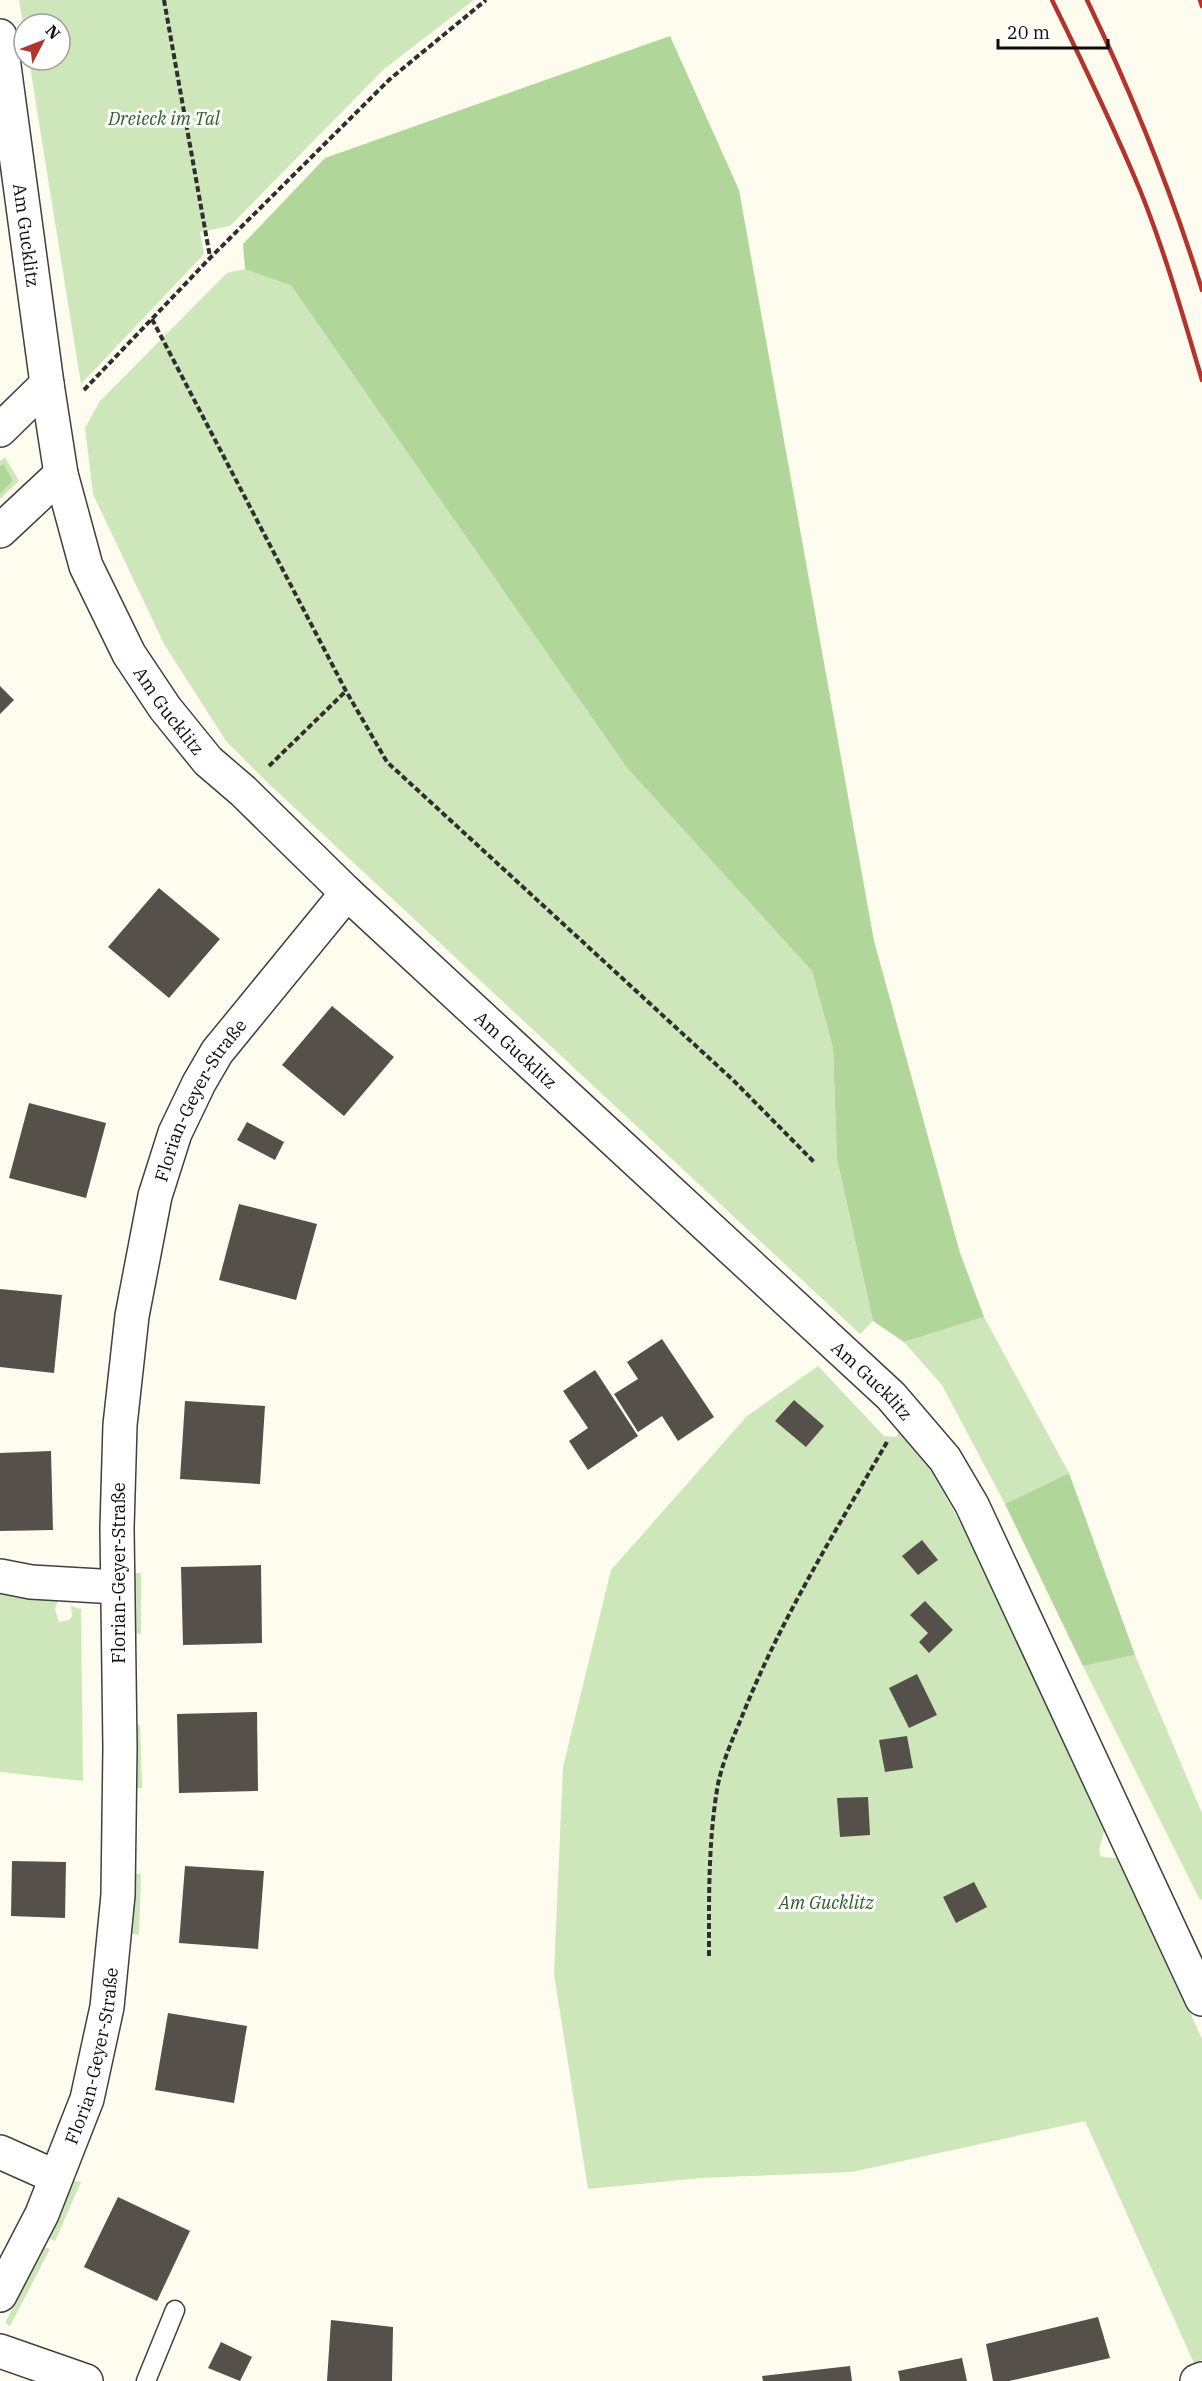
<svg xmlns="http://www.w3.org/2000/svg" width="1202" height="2381" viewBox="0 0 1202 2381" font-family="'IBM Plex Serif',serif">
  <style>
    .green { fill: #cde7ba }
    .forest { fill: #b0d69a }
    .building { fill: #55504a }
    .lines { fill: none; stroke-linecap: round; stroke-linejoin: round }
    .service-casing { stroke: #404040; stroke-width: 21 }
    .minor-casing { stroke: #404040; stroke-width: 36 }
    .path { stroke: #2f2f2f; stroke-width: 4; stroke-dasharray: 6 3; stroke-linecap: butt }
    .service { stroke: #fff; stroke-width: 18 }
    .minor { stroke: #fff; stroke-width: 33 }
    .rail { stroke: #b5332d; stroke-width: 4.5 }
    .labels { text-anchor: middle; dominant-baseline: central; stroke-width: 6; stroke-linejoin: round; paint-order: stroke }
    .park-label { font-size: 18px; font-style: italic; fill: #296121; stroke: #fff }
    .street-label { font-size: 18px; fill: #0d0d0d; stroke: #fff }
  </style>
  <rect width="100%" height="100%" fill="#fefcef"/>
  <!-- green -->
  <path class="green" d="M19,0H474L384,69L230,226L200,232L204,254L81,384L29,60H60V24H24V29Z
    M245,269L291,284L627,768L812,971L833,1048L837,1159L873,1321L860,1334L269,784L226,741L164,644L93,494L85,428L100,401L227,273Z
    M5,457L19,481L0,499V494L13,481L2,463L0,466V461Z
    M984,1317L1069,1473L1005,1504L942,1385L904,1342Z
    M818,1366L884,1436L896,1437L901,1430L927,1462L964,1530L1105,1828L1099,1850L1101,1857L1120,1858L1202,2039V2360L1194,2363L1085,2121L852,2172L701,2178L588,2189L554,1974L563,1767L611,1570L747,1416Z
    M134,1573H141V1634L132,1633Z
    M0,1591L58,1601L55,1609L59,1622L69,1620L72,1616L71,1606L81,1609L83,1781L0,1772Z
    M1135,1655L1202,1813V1899L1200,1900L1083,1666Z
    M133,1725H140L142,1788H134Z
    M132,1874H141L139,1935L129,1933Z
    M72,2180L81,2182L55,2241L47,2238Z
    M44,2247L50,2249L10,2326L5,2323Z"/>
  <!-- forest -->
  <path class="forest" d="M670,36L739,190L874,941L960,1253L984,1317L904,1342L873,1321L837,1159L833,1048L812,971L627,768L291,285L245,269L243,244L325,158Z
    M3,463L13,481L0,494V466Z
    M1069,1473L1135,1655L1083,1666L1005,1504Z"/>
  <!-- building -->
  <path class="building" d="M0,686L14,700L0,714Z
    M159,888L220,939L169,998L108,947Z
    M332,1006L394,1057L344,1116L282,1065Z
    M29,1103L106,1123L86,1198L9,1178Z
    M247,1122L284,1142L275,1160L237,1140Z
    M239,1204L317,1224L296,1300L219,1280Z
    M0,1289L62,1295L54,1373L0,1367Z
    M662,1339L714,1417L678,1441L662,1416L638,1432L614,1394L638,1379L627,1362Z
    M595,1370L638,1436L588,1470L569,1441L588,1428L563,1391Z
    M794,1400L824,1426L806,1447L775,1421Z
    M185,1401L265,1406L260,1484L180,1479Z
    M51,1451L53,1530L0,1531V1453Z
    M922,1540L938,1560L918,1575L902,1556Z
    M261,1565L262,1643L183,1645L181,1567Z
    M925,1601L953,1630L929,1653L919,1642L928,1633L910,1615Z
    M917,1674L937,1715L909,1728L889,1688Z
    M257,1712L258,1791L179,1793L177,1714Z
    M907,1736L913,1768L885,1772L879,1740Z
    M868,1797L870,1835L840,1837L837,1798Z
    M12,1861L66,1862L65,1918L11,1916Z
    M185,1866L264,1871L258,1949L179,1943Z
    M974,1882L987,1907L956,1923L943,1897Z
    M168,2013L247,2026L234,2103L155,2090Z
    M118,2197L190,2231L157,2301L84,2267Z
    M1098,2317L1110,2358L1009,2381H993L986,2344Z
    M331,2320L393,2327L392,2381H327Z
    M221,2342L252,2357L240,2381L208,2368Z
    M962,2358L967,2381H900L898,2371Z
    M850,2366L852,2381H763L762,2376Z"/>
  <g class="lines">
    <defs>
      <path id="service" d="M146,2381L175,2310"/>
      <g id="minor">
        <path id="s1" d="M0,36L47,384L61,474L86,566L129,654L165,708L208,761L243,791L347,893L891,1396L945,1459L972,1505L1202,1999"/>
        <path d="M0,430L47,384"/>
        <path d="M0,531L61,474"/>
        <path d="M0,1576L31,1582L117,1587"/>
        <path d="M0,2152L56,2177"/>
        <path id="s2" d="M0,2295L42,2214L87,2099L107,2007L118,1895L120,1748L117,1528L120,1425L132,1316L155,1196L175,1133L199,1083L217,1052L347,893"/>
        <path d="M0,2351L86,2381"/>
        <path d="M1197,2381L1202,2379"/>
      </g>
    </defs>
    <!-- service casing -->
    <use href="#service" class="service-casing"/>
    <!-- minor casing -->
    <use href="#minor" class="minor-casing"/>
    <!-- path -->
    <path class="path" d="M164,0L210,257
      M152,319L346,691L387,762L733,1080L815,1163
      M84,390L210,258L390,79L486,0
      M269,766L346,691
      M709,1956C709,1899 708,1840 718,1784C723,1761 732,1740 741,1719C779,1622 835,1532 887,1442"/>
    <!-- service -->
    <use href="#service" class="service"/>
    <!-- minor -->
    <use href="#minor" class="minor"/>
    <!-- rail -->
    <path class="rail" d="M1052,0C1083,63 1113,125 1140,190C1165,252 1183,316 1202,380
      M1087,0C1132,94 1171,190 1202,290
      M1200,0L1202,6"/>
  </g>
  <g class="labels">
    <!-- park labels -->
    <g class="park-label">
      <text x="164" y="118">Dreieck im Tal</text>
      <text x="826" y="1902">Am Gucklitz</text>
    </g>
    <!-- street labels -->
    <g class="street-label">
      <text stroke="none"><textPath href="#s1" startOffset="201">Am Gucklitz</textPath></text>
      <text stroke="none"><textPath href="#s1" startOffset="705">Am Gucklitz</textPath></text>
      <text stroke="none"><textPath href="#s1" startOffset="1191">Am Gucklitz</textPath></text>
      <text stroke="none"><textPath href="#s2" startOffset="1230">Florian-Geyer-Straße</textPath></text>
      <text stroke="none"><textPath href="#s1" startOffset="1677">Am Gucklitz</textPath></text>
      <text transform="translate(118 1573) rotate(-90)">Florian-Geyer-Straße</text>
      <text stroke="none"><textPath href="#s2" startOffset="258">Florian-Geyer-Straße</textPath></text>
    </g>
  </g>
  <!-- north arrow -->
  <g transform="translate(42 42) rotate(48)"><circle r="28" fill="#ffffff" stroke="#9e9e9e" stroke-width="1.5"/>
  <path d="M0-4.5L10 22L0 15L-10 22Z" fill="#b5332d"/>
  <text y="-9" font-size="16" font-weight="bold" text-anchor="middle" fill="#0d0d0d">N</text>
  </g>
  <!-- scale -->
  <path d="M998 39v9h110v-9" fill="none" stroke="#0d0d0d" stroke-width="3"/>
  <text x="1007" y="39" font-size="18" fill="#0d0d0d" stroke="#ffffff" stroke-width="4.5" paint-order="stroke">20 m</text>
</svg>
